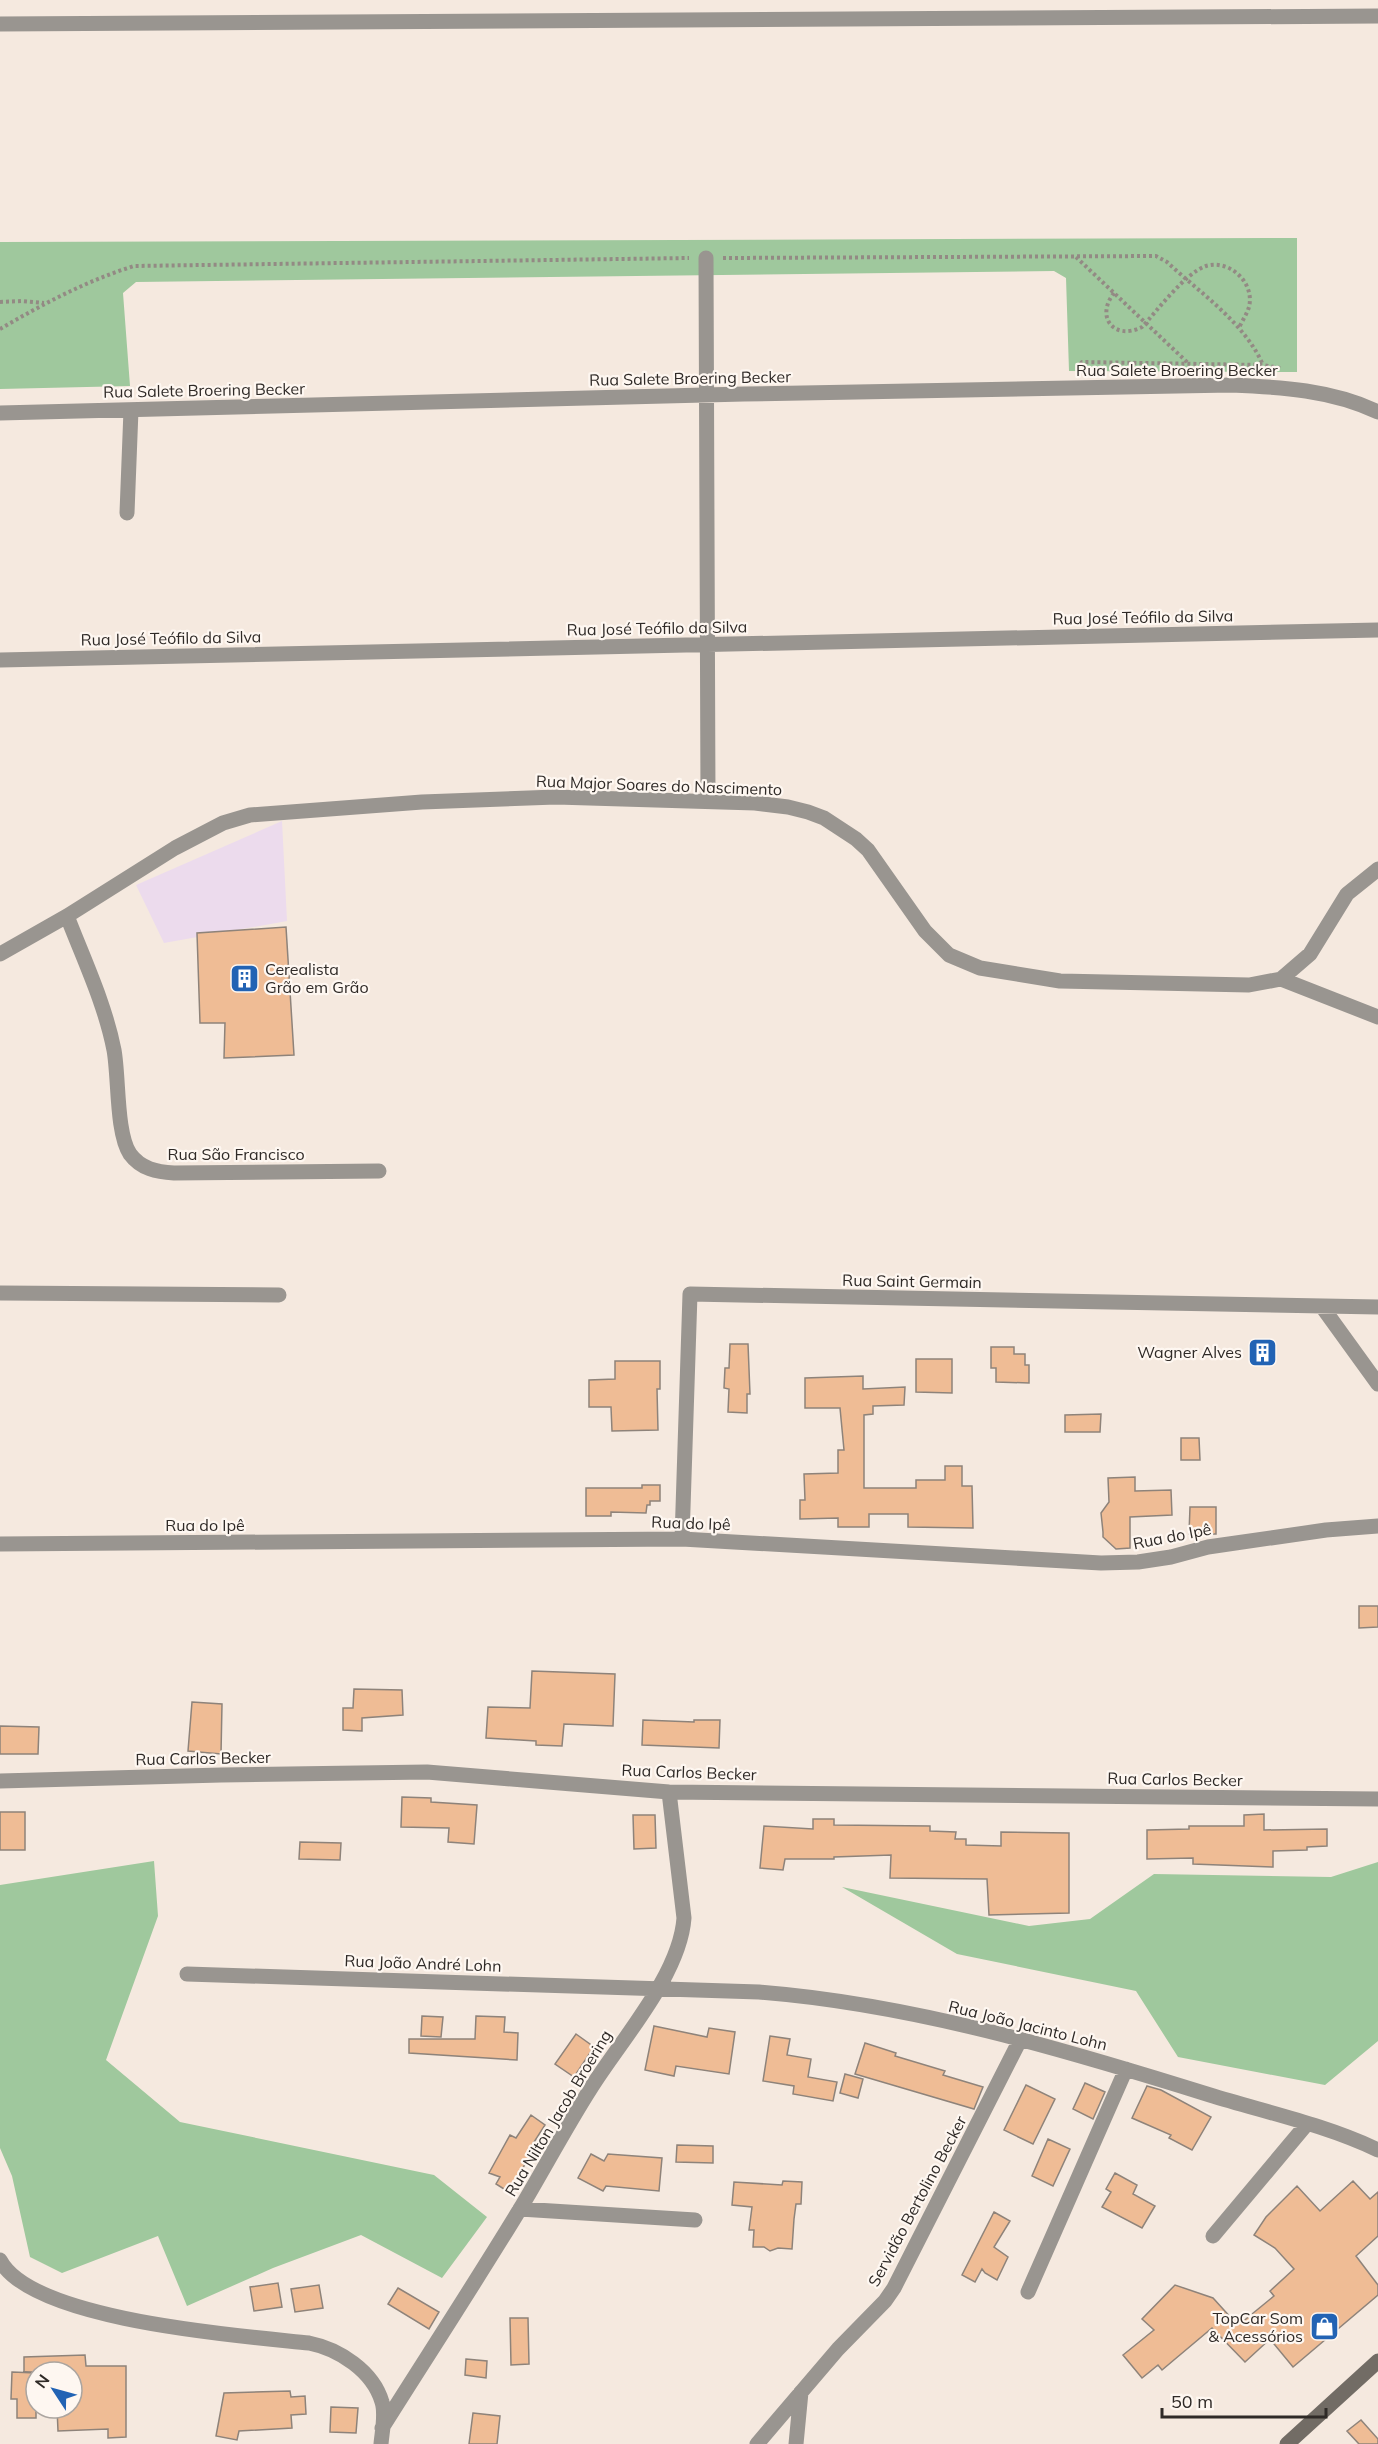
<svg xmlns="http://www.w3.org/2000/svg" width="1378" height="2444" viewBox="0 0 1378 2444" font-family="Mulish,sans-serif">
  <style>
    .industrial { fill: #ecdbed }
    .green { fill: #9fc89d }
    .building { fill: #efbc95; stroke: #8e837a; stroke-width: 1.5 }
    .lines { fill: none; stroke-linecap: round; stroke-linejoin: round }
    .path { stroke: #938a84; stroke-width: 4; stroke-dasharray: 3 3; stroke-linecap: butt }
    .street { stroke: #999590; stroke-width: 15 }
    .secondary { stroke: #726c65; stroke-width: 15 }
    .labels { text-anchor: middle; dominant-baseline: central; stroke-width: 4.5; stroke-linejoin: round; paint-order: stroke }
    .street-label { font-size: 16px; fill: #2f2a27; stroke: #fef7f1 }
    .poi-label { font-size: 16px; fill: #2f2a27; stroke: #fef7f1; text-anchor: end }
  </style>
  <rect width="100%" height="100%" fill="#f5e9df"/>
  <!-- industrial -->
  <path class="industrial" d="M282,821L287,921L164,943L136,885Z"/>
  <!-- green -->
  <path class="green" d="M1297,238V372L1069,371L1066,278L1054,271L136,282L123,293L130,386L0,389V242Z
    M154,1861L158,1916L106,2060L180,2122L434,2175L487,2217L442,2278L361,2235L273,2268L187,2306L158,2236L62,2273L30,2257L12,2176L0,2148V1885Z
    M1378,1862V2041L1325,2085L1178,2057L1136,1991L957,1954L842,1887L1029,1926L1090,1919L1154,1874L1331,1877Z"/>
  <!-- building -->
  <path class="building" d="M286,927L294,1055L224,1058L225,1023H200L197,933Z
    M730,1344H748L750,1394H747V1413L728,1412L729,1389L724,1388L725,1368H729Z
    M991,1347H1014V1354H1025V1365H1029V1383L996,1382V1368H991Z
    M916,1359H952V1393L916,1392Z
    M615,1361H660V1389H657L658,1430L612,1431L611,1407H589V1380L615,1379Z
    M863,1376V1389L905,1387L904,1405L873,1406V1414L864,1415V1488H916V1480H945V1466H962V1486H972L973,1528L908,1527V1514H869V1527H838V1518L800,1519V1500H805L804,1474L838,1473V1450H844L840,1408H805V1378Z
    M1101,1414L1100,1432H1065V1415Z
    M1181,1438H1199L1200,1460H1181Z
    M1135,1477V1491L1171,1490L1172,1515L1130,1517V1548L1116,1549L1103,1537V1532L1101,1513L1109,1502L1108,1478Z
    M642,1485H660V1501H650V1505H647L646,1513L611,1512V1516H586V1488H642Z
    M1190,1507H1216V1534H1189Z
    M1359,1606H1378V1627L1359,1628Z
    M532,1671L615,1674L613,1726L564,1724L562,1746L536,1745V1741L486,1738L488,1707L530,1708Z
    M354,1689L402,1690L403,1715L362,1718V1731L343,1730V1708H353Z
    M192,1702L222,1704L221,1754L188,1751Z
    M643,1720L694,1722V1720H720L719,1748L642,1745Z
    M0,1726L39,1727L38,1754H0Z
    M402,1797L431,1798V1802L477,1805L474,1844L448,1842L449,1828L401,1827Z
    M0,1812H25V1850H0Z
    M1264,1814V1830L1327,1829V1846L1307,1847V1850L1273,1851V1867L1193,1864V1858L1147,1859V1830L1189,1829V1826H1244V1815Z
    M633,1815H655L656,1848L634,1849Z
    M813,1819H834V1825L930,1826V1831L956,1832L955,1839H966V1845L1001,1846V1832L1069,1833V1913L989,1915L987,1879L890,1878L891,1855L834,1857V1859H785L783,1870L760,1868L764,1826L813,1829Z
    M300,1842L341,1843L340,1860L299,1859Z
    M422,2016L443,2017L441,2037L421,2036Z
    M476,2016L505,2017L504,2032L518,2033L517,2060L409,2053V2039H475Z
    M654,2026L707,2037L709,2028L735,2032L729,2074L676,2066L674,2076L645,2070Z
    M576,2034L594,2047L574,2077L555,2064Z
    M770,2036L790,2039L787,2055L811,2059L808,2077L837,2082L833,2101L793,2094L794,2086L763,2081Z
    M865,2043L896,2053L895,2056L945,2071L943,2075L983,2087L974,2109L855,2074Z
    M845,2074L863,2079L858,2098L840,2093Z
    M1085,2083L1105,2092L1093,2119L1073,2109Z
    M1026,2085L1055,2099L1033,2144L1004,2130Z
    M1147,2086L1161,2090L1211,2117L1192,2150L1169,2138L1171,2135L1132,2118Z
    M531,2115L545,2125L527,2153L531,2155L517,2177L521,2179L512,2194L496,2184L500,2177L489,2173L510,2135L516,2138Z
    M1048,2139L1070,2149L1053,2186L1032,2176Z
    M677,2145L713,2146V2163L676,2162Z
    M591,2154L604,2161L608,2154L662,2158L659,2191L606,2186L603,2191L578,2178Z
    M1115,2173L1137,2185L1133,2194L1155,2206L1142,2228L1102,2207L1111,2192L1106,2189Z
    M783,2181L802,2182L801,2204H796L794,2219L792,2249L778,2248L770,2251L764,2247H753L754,2230H749L752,2207L732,2205L734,2182L782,2185Z
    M1353,2181L1370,2199L1378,2192V2236L1356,2256L1378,2285V2295L1293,2367L1270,2339L1245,2362L1212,2328L1162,2370L1158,2365L1142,2378L1123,2355L1154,2330L1142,2319L1175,2285L1213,2298L1233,2320L1236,2317L1241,2323L1274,2296L1270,2291L1294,2269L1275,2248L1254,2235L1266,2217L1297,2186L1320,2211Z
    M994,2212L1010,2221L994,2247L1008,2257L997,2280L985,2273L982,2269L975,2282L962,2275Z
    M278,2283L282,2307L254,2311L250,2287Z
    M319,2285L323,2308L295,2312L291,2289Z
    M398,2288L439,2312L429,2329L388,2304Z
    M510,2318H528L529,2364L511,2365Z
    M85,2355L86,2366H126V2437L108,2438V2429L58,2431L57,2408H72V2372H24V2357Z
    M466,2359L487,2361L486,2378L465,2375Z
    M12,2372L36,2373V2418H17V2399H11Z
    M290,2391L291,2397L305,2396L306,2414L291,2415L292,2428L239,2431L237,2440L216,2436L224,2393Z
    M331,2407L358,2408L356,2433L330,2432Z
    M473,2413L500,2416L497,2444H469Z
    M1361,2420L1378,2439V2444H1359L1347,2431Z"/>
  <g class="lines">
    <!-- path -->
    <path class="path" d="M1076,257L1188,363
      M723,258L1156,256L1167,262C1200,293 1245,323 1263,365
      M1114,293C1095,317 1114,341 1142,327C1157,311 1185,273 1206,266C1230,259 1255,283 1249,307C1247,314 1242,321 1239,328
      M0,302L22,301L44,303
      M0,329C43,304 86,281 134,266L689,258
      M1077,369L1082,362L1263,365L1281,368"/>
    <!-- street -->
    <path class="street" d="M0,24L1378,16
      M706,258L708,801
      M0,413L744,394L1231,385C1281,387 1332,390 1378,412
      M127,513L131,410
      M0,660L1378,630
      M67,916C84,960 105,1004 114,1050C119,1077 116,1133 130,1154C141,1169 157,1172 174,1173L379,1171
      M0,954L67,916L175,848L223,823L250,815L422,802L556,797L755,803L788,807L808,812L824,818L856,839L868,850L925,931L949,955L980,968L1060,981L1249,985L1281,979L1310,954L1347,894L1378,869
      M1281,979L1378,1017
      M0,1293L279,1295
      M1323,1308L1378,1384
      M682,1539L690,1294L1378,1307
      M0,1544L682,1539L1101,1563L1138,1562L1171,1557L1208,1547L1326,1530L1378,1526
      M0,1781L221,1775L427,1772L669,1792L1378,1799
      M187,1974L759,1992C912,2004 1063,2049 1210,2095C1265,2112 1326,2125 1378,2150
      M520,2209L695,2220
      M1213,2236L1306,2125
      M0,2260C32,2321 243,2336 309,2343C339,2349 373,2371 382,2402C386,2414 382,2432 381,2444
      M1028,2292L1126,2069
      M382,2428C428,2355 475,2283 520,2209C544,2169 566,2127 591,2088C621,2040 680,1975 684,1918L669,1792
      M757,2444L838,2349L885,2301L894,2288L1020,2040
      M796,2444L801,2392"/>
    <!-- secondary -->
    <path class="secondary" d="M1287,2444L1378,2361"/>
  </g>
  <!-- icons -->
  <defs>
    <symbol id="building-square" viewBox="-11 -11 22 22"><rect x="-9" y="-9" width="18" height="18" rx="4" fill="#2263b4" stroke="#fef7f1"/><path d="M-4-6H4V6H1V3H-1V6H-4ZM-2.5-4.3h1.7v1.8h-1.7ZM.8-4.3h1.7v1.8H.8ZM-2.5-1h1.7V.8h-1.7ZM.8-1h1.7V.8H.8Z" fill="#fff"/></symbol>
    <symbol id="shop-square" viewBox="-11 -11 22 22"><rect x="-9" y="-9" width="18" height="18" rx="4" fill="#2263b4" stroke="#fef7f1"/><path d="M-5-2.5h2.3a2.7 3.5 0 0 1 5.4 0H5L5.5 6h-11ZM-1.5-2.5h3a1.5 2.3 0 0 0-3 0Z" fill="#fff"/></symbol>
  </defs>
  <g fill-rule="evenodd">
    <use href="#building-square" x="228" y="962" width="33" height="33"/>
    <use href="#building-square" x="1246" y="1336" width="33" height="33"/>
    <use href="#shop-square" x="1308" y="2310" width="33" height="33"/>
  </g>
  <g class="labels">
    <!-- street labels -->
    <g class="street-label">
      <text x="1177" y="370">Rua Salete Broering Becker</text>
      <text transform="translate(690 378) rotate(-1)">Rua Salete Broering Becker</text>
      <text transform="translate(204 390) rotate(-1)">Rua Salete Broering Becker</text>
      <text transform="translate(1143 617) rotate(-1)">Rua José Teófilo da Silva</text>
      <text transform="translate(657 628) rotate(-1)">Rua José Teófilo da Silva</text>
      <text transform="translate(171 638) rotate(-1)">Rua José Teófilo da Silva</text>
      <text transform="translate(659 785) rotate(2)">Rua Major Soares do Nascimento</text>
      <text x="236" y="1154">Rua São Francisco</text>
      <text transform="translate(912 1281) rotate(1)">Rua Saint Germain</text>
      <text transform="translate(691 1523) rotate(2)">Rua do Ipê</text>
      <text x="205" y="1525">Rua do Ipê</text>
      <text transform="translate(1172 1536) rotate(-11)">Rua do Ipê</text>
      <text transform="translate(203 1758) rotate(-1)">Rua Carlos Becker</text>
      <text transform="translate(689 1772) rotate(2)">Rua Carlos Becker</text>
      <text transform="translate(1175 1779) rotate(1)">Rua Carlos Becker</text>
      <text transform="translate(423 1963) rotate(2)">Rua João André Lohn</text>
      <text transform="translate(1028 2025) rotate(14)">Rua João Jacinto Lohn</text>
      <text transform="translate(558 2113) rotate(-59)">Rua Nilton Jacob Broering</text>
      <text transform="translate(917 2201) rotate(-62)">Servidão Bertolino Becker</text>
    </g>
    <!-- poi labels -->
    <g class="poi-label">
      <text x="265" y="969" text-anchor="start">Cerealista<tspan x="265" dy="18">Grão em Grão</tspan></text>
      <text x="1242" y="1352">Wagner Alves</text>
      <text x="1303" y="2318">TopCar Som<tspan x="1303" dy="18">&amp; Acessórios</tspan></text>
    </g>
  </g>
  <!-- north arrow -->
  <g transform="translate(54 2390) rotate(306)"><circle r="28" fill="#fef7f1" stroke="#aba5a0" stroke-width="1.5"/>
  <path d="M0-4.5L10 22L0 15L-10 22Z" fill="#2263b4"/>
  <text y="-9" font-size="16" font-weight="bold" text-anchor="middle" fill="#2f2a27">N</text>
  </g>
  <!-- scale -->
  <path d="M1162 2408v9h164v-9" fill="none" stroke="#2f2a27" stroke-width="3"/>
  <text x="1171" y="2408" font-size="18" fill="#2f2a27" stroke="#fef7f1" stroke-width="4.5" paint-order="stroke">50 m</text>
</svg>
